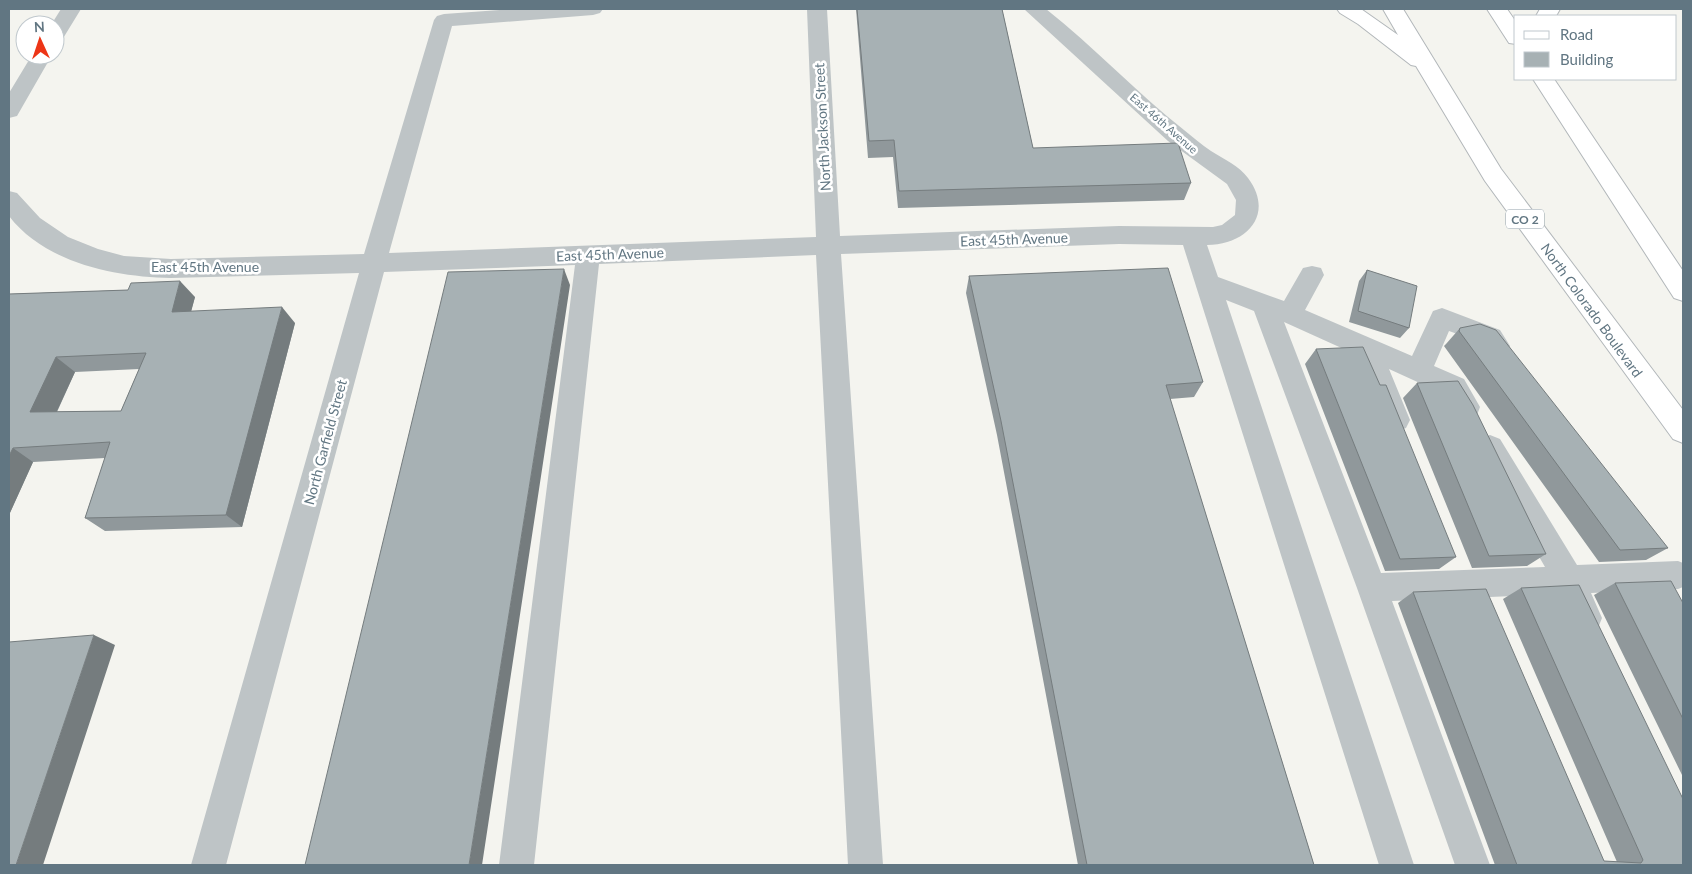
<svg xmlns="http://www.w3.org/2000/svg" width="1692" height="874" viewBox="0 0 1692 874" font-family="Lato,sans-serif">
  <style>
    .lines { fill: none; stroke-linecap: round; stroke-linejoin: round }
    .major-casing { stroke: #b2b7ba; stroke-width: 2 }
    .minor { fill: #bec4c6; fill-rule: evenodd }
    .major { fill: #fff; fill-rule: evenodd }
    .wall { fill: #90989b; fill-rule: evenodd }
    .shaded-wall { fill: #757c7e }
    .building { fill: #a7b1b4; stroke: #757c7e; fill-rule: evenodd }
    .labels { text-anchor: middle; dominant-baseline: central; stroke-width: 5; stroke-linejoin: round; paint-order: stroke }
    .far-street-label { font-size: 11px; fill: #617682; stroke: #fff }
    .shield { fill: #fff; stroke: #909fa8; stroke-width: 1 }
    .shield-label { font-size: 12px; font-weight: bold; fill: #617682 }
    .street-label { font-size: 14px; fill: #617682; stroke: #fff }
  </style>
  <rect width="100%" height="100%" fill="#f4f4ef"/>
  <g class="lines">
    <defs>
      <path id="major" d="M1337,9H1361L1398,35L1383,9H1403L1501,169L1683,410V443L1673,439L1485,181L1416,66L1411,65L1358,24L1340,13Z
        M1487,9H1507L1516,22V44L1509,43Z
        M1540,9H1560L1556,16H1536Z
        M1533,79H1554L1683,271V301L1674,298Z"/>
    </defs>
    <!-- major casing -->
    <use href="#major" class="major-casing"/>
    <!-- minor -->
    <path class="minor" d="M61,9H81L62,40L55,41V25H51Z
      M512,9H603L600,13L593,15L452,26L389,253L816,237L807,9H827L840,236L1119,226L1213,227L1222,225L1235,215L1236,200L1227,184L1168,141L1024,9H1046C1094,47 1136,92 1184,130C1193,137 1202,145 1211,151C1224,159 1239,166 1248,178C1275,214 1247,245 1207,245L1218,277L1284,301L1303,268L1312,266L1321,268L1324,275L1305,310L1412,356L1433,311L1442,308L1500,330L1510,346L1506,353C1485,360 1492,350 1479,343C1470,338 1459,335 1449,331L1434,366L1464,379L1480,407L1477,415L1467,418L1457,415L1446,395L1389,369L1410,420L1406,428L1396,432L1386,428L1357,355L1284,322L1381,573L1545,567L1476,447L1480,439L1490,435L1500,439L1577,565L1678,561L1683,563V587L1678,589L1591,593L1602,618L1598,628L1587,633L1576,628L1560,594L1392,601L1490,865H1455L1357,588L1254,311L1226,300L1414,865H1379L1183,245L1119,244L841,254L883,865H848L816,255L599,264L534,865H499L575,265L384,272L226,865H191L359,273L171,278C115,277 45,263 9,216V191L17,193L40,218L68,237L98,249L124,256L171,259L364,254L434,20L437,16L444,14Z
      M32,55H52L17,116L9,118V93Z"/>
    <!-- major -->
    <use href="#major" class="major"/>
  </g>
  <!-- wall -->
  <path class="wall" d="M856,9H1002L1033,148L1191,183L1184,200L898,208L893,157L868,158Z
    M1367,270L1409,328L1400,338L1349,322L1359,281Z
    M969,276L1203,382L1194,397L1170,399L1314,865H1078L997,435L966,293Z
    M128,290L195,297L191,311L295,323L242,527L105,531L85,518L105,458L33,462L9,515V294ZM139,369L121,411L57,412L75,372Z
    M1460,328L1668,548L1646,560L1599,562L1444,346L1446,344Z
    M1316,349L1456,557L1439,569L1385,571L1305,364Z
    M1417,383L1546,554L1527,566L1472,568L1403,398Z
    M1615,583L1683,603V777L1594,595Z
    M1521,588L1683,865H1495L1398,603L1413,592L1604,861L1617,862L1503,599Z"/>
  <!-- shaded-wall -->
  <path class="shaded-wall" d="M564,269L570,285L482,865H469Z
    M180,281L195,297L187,327L172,312Z
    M282,307L295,323L242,527L226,515Z
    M56,357L75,372L50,426L30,412Z
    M13,448L33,462L9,515V456Z
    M94,635L115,645L43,865H16Z"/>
  <!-- building -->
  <path class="building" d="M857,9H1002L1033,148L1178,143L1191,183L899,191L894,140L869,141Z
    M1168,268L1203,382L1166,385L1314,865H1087L1001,421L969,276Z
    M564,269L469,865H305L448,272Z
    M1367,270L1417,286L1409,328L1358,311Z
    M180,281L172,312L282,307L226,515L85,518L110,442L13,448L9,456V294L128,290L131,283ZM146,353L121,411L30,412L56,357Z
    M1480,324L1496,330L1668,548L1620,550L1459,331L1460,328Z
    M1363,347L1380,385H1386L1456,557L1400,559L1316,349Z
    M1458,381L1473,405L1546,554L1489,556L1417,383Z
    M1671,581L1683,603V719L1615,583Z
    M1579,585L1683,799V865H1517L1413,592L1486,589L1604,861L1641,863L1643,860L1521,588Z
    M94,635L16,865H9V642Z"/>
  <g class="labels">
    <!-- far-street labels -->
    <g class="far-street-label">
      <text transform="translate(1164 123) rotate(41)">East 46th Avenue</text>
    </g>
    <!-- shield labels -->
    <rect class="shield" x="1506" y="209.5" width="38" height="19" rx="4"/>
    <g class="shield-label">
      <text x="1525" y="219">CO 2</text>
    </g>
    <!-- street labels -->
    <g class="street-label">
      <text transform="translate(822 127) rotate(-93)">North Jackson Street</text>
      <text transform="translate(1014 239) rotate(-2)">East 45th Avenue</text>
      <text transform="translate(610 254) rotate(-2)">East 45th Avenue</text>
      <text x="205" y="266">East 45th Avenue</text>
      <text transform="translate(1592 310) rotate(54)">North Colorado Boulevard</text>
      <text transform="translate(325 442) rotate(-75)">North Garfield Street</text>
    </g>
  </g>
  <!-- border -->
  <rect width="1692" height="874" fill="none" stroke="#617682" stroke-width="20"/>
  <!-- legend -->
  <rect x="1514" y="15" width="162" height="65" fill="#ffffff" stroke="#c0c8cd"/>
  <rect x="1524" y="31" width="25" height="8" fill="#ffffff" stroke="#c0c8cd"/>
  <text x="1560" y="40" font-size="15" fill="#617682">Road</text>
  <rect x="1524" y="52" width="25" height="15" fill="#a7b1b4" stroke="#c0c8cd"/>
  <text x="1560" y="65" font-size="15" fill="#617682">Building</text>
  <!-- north arrow -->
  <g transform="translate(40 40) rotate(357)"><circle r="24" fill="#ffffff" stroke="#c0c8cd"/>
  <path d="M0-4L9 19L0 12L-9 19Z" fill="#ed3516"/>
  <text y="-8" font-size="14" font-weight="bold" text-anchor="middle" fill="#617682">N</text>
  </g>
</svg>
